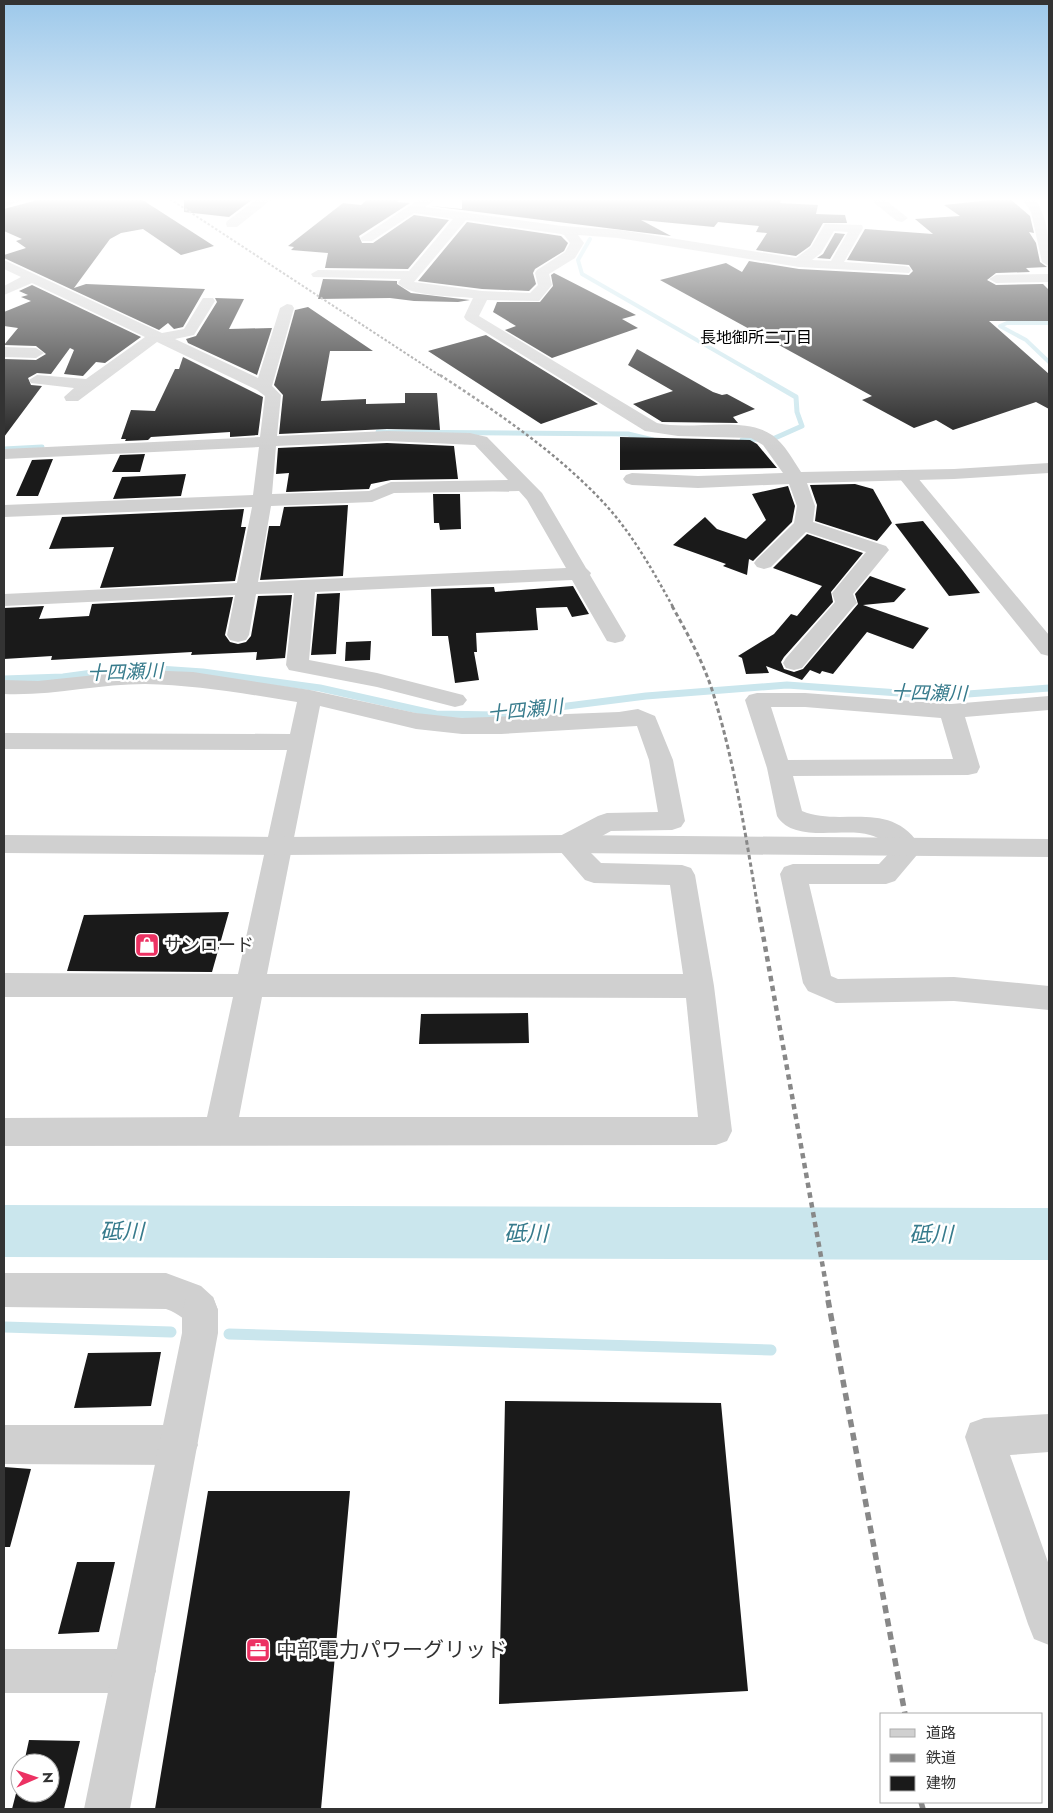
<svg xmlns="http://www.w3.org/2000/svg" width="1053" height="1813" viewBox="0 0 1053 1813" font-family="Jost,'Noto Sans JP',sans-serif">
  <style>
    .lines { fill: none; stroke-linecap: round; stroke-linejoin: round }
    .stream-far3 { stroke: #cae6ed; stroke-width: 4 }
    .stream-far2 { stroke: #cae6ed; stroke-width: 5 }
    .stream-far1 { stroke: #cae6ed; stroke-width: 7 }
    .stream { stroke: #cae6ed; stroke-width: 11 }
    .river { fill: #cae6ed; fill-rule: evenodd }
    .building { fill: #1a1a1a }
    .minor { fill: #d0d0d0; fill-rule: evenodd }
    .tertiary { fill: #d0d0d0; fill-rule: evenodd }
    .rail-far4 { stroke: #888; stroke-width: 2; stroke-dasharray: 2.5 2; stroke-linecap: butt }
    .rail-far3 { stroke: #888; stroke-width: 2.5; stroke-dasharray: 3 2.5; stroke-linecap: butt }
    .rail-far2 { stroke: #888; stroke-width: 3; stroke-dasharray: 4.5 3; stroke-linecap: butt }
    .rail-far1 { stroke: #888; stroke-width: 4.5; stroke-dasharray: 5.5 4.5; stroke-linecap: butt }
    .rail { stroke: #888; stroke-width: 5.5; stroke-dasharray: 8 5.5; stroke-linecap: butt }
    .labels { text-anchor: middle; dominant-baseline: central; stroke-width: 5; stroke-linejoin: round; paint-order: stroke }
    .far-neighbourhood-label { font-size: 16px; fill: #000; stroke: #fff }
    .poi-label { font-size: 18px; fill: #333; stroke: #fff; text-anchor: start }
    .water-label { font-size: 19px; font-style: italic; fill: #377b8c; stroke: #fff }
    .near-poi-label { font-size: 21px; fill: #333; stroke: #fff; text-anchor: start }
    .near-water-label { font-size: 22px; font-style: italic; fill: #377b8c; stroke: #fff }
  </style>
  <rect width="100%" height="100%" fill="#fff"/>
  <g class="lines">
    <!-- stream-far3 -->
    <path class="stream-far3" d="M590,239L578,260L582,274L761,377
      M1049,323H1007L1000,326L1026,340L1049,362"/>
    <!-- stream-far2 -->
    <path class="stream-far2" d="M378,432L628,434L653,440
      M742,440L775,438L802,426L797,412L796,397L758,375
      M4,449L42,447"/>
    <!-- stream-far1 -->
    <path class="stream-far1" d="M4,679L63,677L100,672L159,669L203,672L320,688L436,714L496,715L646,696L787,685L941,696L1049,688"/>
    <!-- stream -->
    <path class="stream" d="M4,1327L171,1332
      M229,1334L771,1350"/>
    <!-- river -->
    <path class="river" d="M4,1205L1049,1208V1260L4,1257Z"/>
  </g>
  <!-- building -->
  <path class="building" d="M41,199H141L214,246L181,255L143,229L121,233L110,239L74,288L86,284L205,289L183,327L174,329L168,323L159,330L4,258V255L26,248L16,241L22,239L4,231V209Z
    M184,199H253L229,217L184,212Z
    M368,199H400L397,202L410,203L359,236L362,243H373L414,215L449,220L408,269L325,268L328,253L291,250L294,247L288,246L343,203L361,205Z
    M462,199H781L780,203L818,205L816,214L845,215L847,223H823L810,246L796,256L756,250L767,233L756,232L759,226L718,222L714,227L641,220L671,236L430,206L462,209Z
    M1000,199H1010L1030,216L1034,233L1029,232L1036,243L1040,262L1047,267L1026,268L1030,272L996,273L987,280L996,285L1043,284L1049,290V321H989L1049,374V409L1036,402L953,430L936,420L914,428L862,400L872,396L660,280L726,263L742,272L749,261L799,269L909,275L913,271L909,265L847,260L865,229L933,234L915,219L960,216L944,205Z
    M467,222L561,236L568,243L564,251L535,269L533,273L536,284L529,291L482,289L418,281Z
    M835,233L845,234L830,259L817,258L823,254Z
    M554,273L636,315L622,319L638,328L552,358L505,330L516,326L493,312L497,302H540L553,286L551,275Z
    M323,279L397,281V284L411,293L470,300L458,302L414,301L390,298L318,299Z
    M32,285L141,337L105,363L96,362L83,376L64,374L74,350L70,348L51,374L37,373L28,378L31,385L42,386L4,437V359L36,360L46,354L36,346L4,345L18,328L4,326V312L31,301L21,297L28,295L19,291Z
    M215,298L244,299L229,329L272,328L257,375L188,343L186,339L196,336L217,302Z
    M308,307L373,351H330L321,401L366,399V404L405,403V393H437L440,430L387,429L279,434L283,395L274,385L295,310Z
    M486,335L598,404L541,424L428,351Z
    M637,349L713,392L722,395L727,394L755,409L733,417L738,423L662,422L633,404L673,391L628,365Z
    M183,357L263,397L258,435L230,437V432L151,437L148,440L125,441L126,439H121L131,410L155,411L175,369H179Z
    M620,437L750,440L757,444L777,468L620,470Z
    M387,443L454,446L458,479L391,480L371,484L369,489L286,492L289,473L276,474L278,448Z
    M145,454L140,472H112L120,455Z
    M53,459L38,496H16L32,460Z
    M186,474L181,496L113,499L122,477Z
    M855,484L873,489L892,523L877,541L815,521L817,505L810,485Z
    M788,486L795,506L792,522L753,561L749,559L747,575L723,566L726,564L673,545L705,517L717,529L746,539L766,520L752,494Z
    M433,494H460L461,529L440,530L439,523H434Z
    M348,505L343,576L260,580L269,526H280L284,507Z
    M244,509L241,527H246L235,581L100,588L114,547L49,549L62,517Z
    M923,521L960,567L980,593L949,596L895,524Z
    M807,534L863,553L831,592L833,602L784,657L781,662L784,669L794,672L803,669L858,604L855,594L870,576L906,589L894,602L863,605L929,628L913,649L867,632L833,674L822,671L820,674L810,670L802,680L766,666L769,673L746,674L742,658L738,656L774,634L791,614L797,616L822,586L773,568Z
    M573,586L589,614L572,617L567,607L536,608L538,630L476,633L477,652H474L479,680L455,683L448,636H432L431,589L494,587L495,592Z
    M340,593L336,654L311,655L317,594Z
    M292,595L285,658L256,660L257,652L191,655L192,652L51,660L52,656L4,659V608L44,606L39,619L89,616L92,604L233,597L225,635L230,642L238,644L246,642L251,636L258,596Z
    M371,641L370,660L345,661L346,642Z
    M229,912L212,972L67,971L84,915Z
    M528,1013L529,1043L419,1044L421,1014Z
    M161,1352L151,1406L74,1408L88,1353Z
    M505,1401L721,1403L748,1691L499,1704Z
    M4,1467L31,1469L10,1547H4Z
    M208,1491H350L321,1809H155Z
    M77,1562H115L99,1632L58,1634Z
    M29,1740L80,1741L64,1809H12L20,1778V1793H50V1763H24Z"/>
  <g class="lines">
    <!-- minor -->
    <path class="minor" d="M257,199H272L237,227H227L226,224L227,221Z
      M420,199H436L425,207L562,226L620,230L796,258L811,247L825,224L862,225L863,228L844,262L904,266L909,267L911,270L909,273L799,267L618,238L578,235L584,243L575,258L549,274L552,285L539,301L487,300L479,316L657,423C691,431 744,415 772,435C785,444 793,460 801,472L954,469L1049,463V473L954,479L807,483L815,506L813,522L886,546L889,550L853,594L857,603L853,607L802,668L794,670L786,668L783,663L786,658L835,602L832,593L866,552L806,532L771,567L764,569L757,567L754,563L757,559L794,523L797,506L789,484L698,488L632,485L626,483L623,479L626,475L632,473L698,476L783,473L763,445L751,438L678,436L645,431L466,320L464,317L473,298C455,296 409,297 398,283L401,279L313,277L311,274L318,270L409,271L453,219L414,213L372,241H362L360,238ZM466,220L561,234L564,235L570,243L565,252L537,270L535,273L538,285L530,293L482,291L414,282ZM834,231L848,232L831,261L812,260L821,253Z
      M869,199H884L908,218L902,222L897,221Z
      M1022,199H1035C1049,220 1049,241 1049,266L1042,262L1031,212Z
      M4,260L162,333L184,329L203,298H213L215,301L194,335L175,339L258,378L280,308L287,304L292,305L294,308L272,386L281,395L277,436L387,431L470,433L487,437L542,493L586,568L591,573L590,575L626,636L623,641L615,643L607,641L572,580L315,592L309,660L377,673L463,695L467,700L463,705L455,707L377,687L289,670L286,665L294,593L256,594L249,635L246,640L238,642L230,640L227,635L235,595L4,606V594L237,583L252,507L4,517V505L253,495L259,447L4,459V449L260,437L265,396L257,390L157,342L78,401H66L64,397L74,388L31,383L29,380L37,375L86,379L145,337L32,283L4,295V286L21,277L4,269ZM387,441L475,445L508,480L391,482L369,491L272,494L276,446ZM519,491L527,500L566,568L258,582L271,506L372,502L394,493Z
      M1049,274V282L996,283L989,279L996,275Z
      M4,347L36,348L44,353L36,358L4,357Z
      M143,670L193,672L310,690L416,713L462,718L619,712L638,709L655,716L673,760L685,821L681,827L672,830L611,831L584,846L601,863L682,865L691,868L695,875L714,986L732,1131L727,1141L716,1145L4,1146V1118L207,1117L233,997H4V973L238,974L287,750L4,749V733L290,734L297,702C247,694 196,685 145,684C98,684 53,696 4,694V680L38,681ZM320,706L416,729L462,734H501L637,726L649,760L658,812L607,813L598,816L558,837L554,844L585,880L594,883L670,885L683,974H267ZM262,997L686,998L698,1117H239Z
      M757,693H805L951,704L1049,696V710L965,717L980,767L977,773L968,775L793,776L802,811C841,828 892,797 922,849L895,881L886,884H809L831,976L838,979L954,977L1049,986V1010L954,1001L836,1003L808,991L803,983L780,874L784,867L793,864H879L893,849C886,843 879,837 870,835C844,827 794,844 777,816L767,768L745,700L749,695ZM771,707H805L941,718L953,759L788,760Z
      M4,1273H166L201,1286L213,1297L218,1310L213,1323L200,1328C187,1323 179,1313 166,1309L4,1307Z
      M1049,1414V1452L1010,1455L1049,1565V1645L1034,1639L1028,1624L965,1437L970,1423L984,1418Z
      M178,1425L192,1431L198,1445L192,1459L178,1465L4,1464V1425Z
      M4,1649H134L150,1655L156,1671L150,1687L134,1693H4Z"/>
    <!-- tertiary -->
    <path class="tertiary" d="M4,199H25L4,207Z
      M906,470L912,471L1049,635V656L1041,654L900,479L897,475L900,471Z
      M4,835L279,837L567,835L1049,839V857L567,853L279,855L4,853Z
      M200,1292L213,1297L218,1310V1333L130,1809H84L182,1333V1310L187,1297Z"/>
    <!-- rail-far4 -->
    <path class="rail-far4" d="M170,199L442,377"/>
    <!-- rail-far3 -->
    <path class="rail-far3" d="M440,375C498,413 555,451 603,502C632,533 653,571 673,607"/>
    <!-- rail-far2 -->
    <path class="rail-far2" d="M672,606C689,636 707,669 716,703C736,770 746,839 758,908"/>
    <!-- rail-far1 -->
    <path class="rail-far1" d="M758,907L829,1301"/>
    <!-- rail -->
    <path class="rail" d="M828,1300L905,1714
      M921,1802L923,1809"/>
  </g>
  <!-- sky -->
  <linearGradient id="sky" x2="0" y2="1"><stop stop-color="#9cc8ea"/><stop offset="0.44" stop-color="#fff"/><stop offset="1" stop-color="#fff" stop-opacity="0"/></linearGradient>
  <rect width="1053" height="453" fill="url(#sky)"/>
  <!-- icons -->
  <defs>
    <symbol id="shop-square" viewBox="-11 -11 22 22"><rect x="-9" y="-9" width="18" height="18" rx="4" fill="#ec3263" stroke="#fff"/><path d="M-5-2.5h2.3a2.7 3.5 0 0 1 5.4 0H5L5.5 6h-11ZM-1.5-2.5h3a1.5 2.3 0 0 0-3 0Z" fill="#fff"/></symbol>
    <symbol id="office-square" viewBox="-11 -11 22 22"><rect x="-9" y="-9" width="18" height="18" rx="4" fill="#ec3263" stroke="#fff"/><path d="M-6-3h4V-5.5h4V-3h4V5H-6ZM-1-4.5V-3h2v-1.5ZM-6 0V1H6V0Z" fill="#fff"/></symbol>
  </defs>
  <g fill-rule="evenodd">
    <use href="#shop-square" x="133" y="931" width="28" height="28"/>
    <use href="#office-square" x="244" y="1636" width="28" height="28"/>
  </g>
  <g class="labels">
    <!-- far-neighbourhood labels -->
    <g class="far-neighbourhood-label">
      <text x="756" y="337">長地御所二丁目</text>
    </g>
    <!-- poi labels -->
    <g class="poi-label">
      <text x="164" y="945">サンロード</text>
    </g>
    <!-- water labels -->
    <g class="water-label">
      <text transform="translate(125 672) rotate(-2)">十四瀬川</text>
      <text transform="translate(929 693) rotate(1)">十四瀬川</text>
      <text transform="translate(525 710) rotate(-6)">十四瀬川</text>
    </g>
    <!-- near-poi labels -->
    <g class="near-poi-label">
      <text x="276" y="1650">中部電力パワーグリッド</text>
    </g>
    <!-- near-water labels -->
    <g class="near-water-label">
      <text x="122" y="1231">砥川</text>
      <text x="526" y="1233">砥川</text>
      <text x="931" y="1234">砥川</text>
    </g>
  </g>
  <!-- border -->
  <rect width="1053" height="1813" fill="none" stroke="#333333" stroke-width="10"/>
  <!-- legend -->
  <rect x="880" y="1713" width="162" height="90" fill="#ffffff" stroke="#adadad"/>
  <rect x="890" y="1729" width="25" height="8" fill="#d0d0d0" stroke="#adadad"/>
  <text x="926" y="1738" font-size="15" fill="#333333">道路</text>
  <rect x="890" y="1754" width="25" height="8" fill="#888888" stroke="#adadad"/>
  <text x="926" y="1763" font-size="15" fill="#333333">鉄道</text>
  <rect x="890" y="1776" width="25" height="15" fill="#1a1a1a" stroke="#adadad"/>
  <text x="926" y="1788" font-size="15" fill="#333333">建物</text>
  <!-- north arrow -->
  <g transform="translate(35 1778) rotate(88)"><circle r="24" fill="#ffffff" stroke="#adadad"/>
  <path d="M0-4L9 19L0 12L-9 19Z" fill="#ec3263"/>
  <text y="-8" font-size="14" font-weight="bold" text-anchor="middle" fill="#333333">N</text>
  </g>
</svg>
